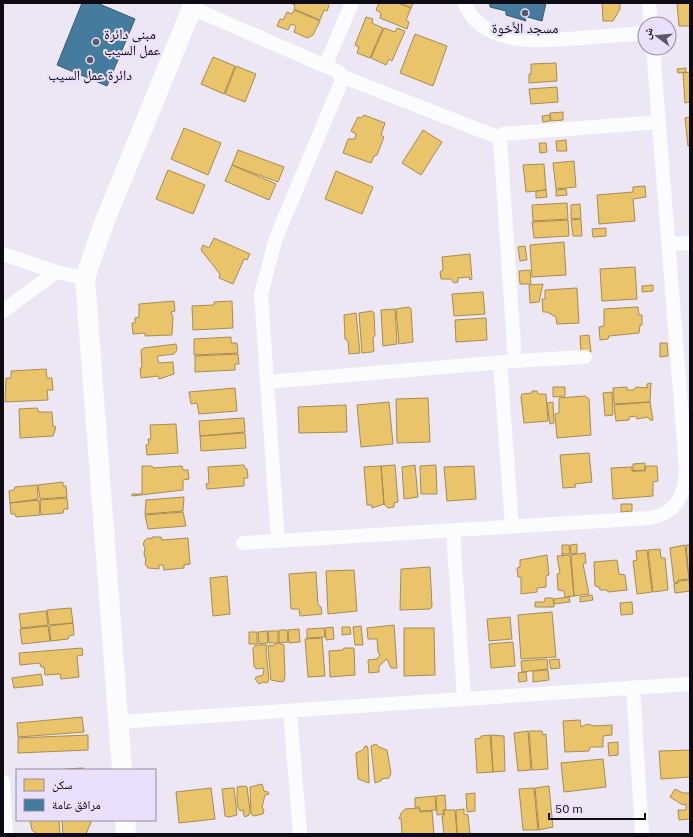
<svg xmlns="http://www.w3.org/2000/svg" width="693" height="837" viewBox="0 0 693 837" font-family="'IBM Plex Sans','Noto Naskh Arabic',sans-serif">
  <style>
    .homes { fill: #e9c46a; stroke: #a88c50 }
    .public { fill: #457b9d; stroke: #355974 }
    .lines { fill: none; stroke-linecap: round; stroke-linejoin: round }
    .street { stroke: #fcfbfe; stroke-width: 14 }
    .secondary { stroke: #fcfbfe; stroke-width: 20 }
    .poi-dot { fill: #5c5863; stroke: #ebe0fb; stroke-width: 1.5 }
    .labels { text-anchor: middle; dominant-baseline: central; stroke-width: 4; stroke-linejoin: round; paint-order: stroke }
    .poi-label { font-size: 14px; fill: #0f0b15; stroke: #ebe0fb }
  </style>
  <rect width="100%" height="100%" fill="#ece6f5"/>
  <!-- homes -->
  <path class="homes" d="M290,3H327L329,6L327,11L324,10L320,20L294,9L295,5Z
    M379,3H398L411,8L406,20L409,22L407,29L380,18L381,13L376,10Z
    M399,3H413L411,8Z
    M602,3H620V9L613,21H603Z
    M677,3H690V26H679Z
    M294,10L320,21L313,35L307,38L294,32L296,26L291,24L288,30L277,26L280,19L283,20L287,12L292,14Z
    M366,17L373,19L372,23L383,28L370,58L357,53L359,47L355,45Z
    M384,28L395,32L397,28L405,31L392,61L389,59L386,65L371,58Z
    M415,34L447,46L433,86L400,73Z
    M213,57L235,66L224,94L201,84Z
    M556,63L557,81L529,83V74H531V64Z
    M236,66L256,74L245,102L225,94Z
    M686,68V72L678,73L677,69Z
    M690,72V102L685,103L683,73Z
    M557,87L558,102L531,104L529,89Z
    M563,112V120L551,121L550,113Z
    M364,115L385,123L381,135L384,137L377,155L374,156L371,163L343,153L348,139H355L356,134L351,131L358,117L361,118Z
    M550,115V121L543,122L542,116Z
    M690,117V146H688L685,118Z
    M184,128L221,143L208,175L171,159Z
    M423,130L442,142L421,175L402,163Z
    M566,140L567,151H557L556,141Z
    M539,143H546L547,152L540,153Z
    M238,150L284,167L278,182L232,165Z
    M574,161L576,187L556,189L553,163Z
    M544,164L546,190L526,192L523,165Z
    M232,165L276,184L269,200L225,181Z
    M168,170L205,185L193,214L156,199Z
    M336,171L373,187L362,214L325,199Z
    M645,186L646,197L633,199L635,221L599,224L597,195L633,192V187Z
    M566,189L567,195L556,196V190Z
    M546,190L547,197L536,198V191Z
    M567,203L568,219L533,221L532,205Z
    M580,204L581,218L571,219V205Z
    M581,219L582,236H573L571,220Z
    M568,220L569,236L534,238L532,222Z
    M606,228V236L593,237L592,229Z
    M214,238L250,254L247,260L244,259L233,284L219,278L220,274L201,250L203,245L209,248Z
    M564,242L566,275L532,277L530,245Z
    M525,246L527,260L520,261L518,247Z
    M470,254L472,279L470,280L469,277L458,278V282L454,283L451,279H441L440,272L443,270L442,257Z
    M635,267L637,299L602,301L600,269Z
    M530,270L531,284H520L519,271Z
    M543,284L539,302L530,303L529,285Z
    M653,285V291L642,292V286Z
    M577,288L579,323L557,324L556,317L547,312H543L542,299H545V290Z
    M483,292L485,314L454,316L452,294Z
    M174,301L175,311L171,312L173,317L172,335L145,336V333L133,334L132,323H135V318L139,317V304Z
    M232,301L233,328L193,330L192,306L214,305V302Z
    M409,307L411,309L413,342L399,344L396,309Z
    M638,307L639,315H642V325H640L639,333L609,336L608,339L600,340L599,327L604,326V309Z
    M395,309L397,344L383,346L381,310Z
    M372,311L374,313L375,336L373,338L374,351L372,352L362,353L359,313Z
    M356,313L360,353L349,354L348,341L345,339L344,315Z
    M486,318L487,340L456,342L455,320Z
    M589,335L591,352L581,353L580,336Z
    M231,337V343H237L238,353L194,355V339Z
    M660,343H667L668,356L660,357Z
    M176,344L177,350L174,354L158,356L157,358L159,363L173,362L174,374L159,379L158,376L141,378L140,368H142L141,350L144,348Z
    M238,354L239,364H235V370L195,372V356Z
    M46,369L47,378H52L53,390H47L48,400L5,402L6,378H11V371Z
    M651,383L650,402L614,404L613,388L627,387V390H633L636,387L647,388V384Z
    M553,387H565V396L553,397Z
    M235,388L237,411L199,414L197,403L191,404L189,392Z
    M532,391H537L538,394H546L548,421L524,423L521,397L522,394L532,393Z
    M612,392L613,415L605,416L603,393Z
    M585,396L589,399L591,435L557,438L555,414L559,413V398Z
    M428,398L430,442L397,443L396,399Z
    M389,402L393,444L361,447L357,405Z
    M553,402L554,423L550,424L547,403Z
    M650,402L653,420H650L648,417L637,419L636,416L629,417V420L616,421L614,405Z
    M346,405L347,432L299,433L298,407Z
    M37,408L39,412H52L53,426L56,427L53,436L20,438L19,409Z
    M244,418L245,432L200,436L199,421Z
    M176,424L178,453L147,455L146,445L149,444L148,439H151L150,425Z
    M245,433L246,448L201,451L200,436Z
    M589,453L592,482L575,484L576,487L563,488L560,455Z
    M645,463V470L633,471V464Z
    M244,465L245,468L247,469L248,478H244V486L207,489L206,484L209,483L208,467Z
    M395,465L398,502L394,503V507L388,508L384,504L381,466Z
    M415,465L418,497L404,499L402,467Z
    M436,465L437,494H421L420,466Z
    M142,466H152L153,468L182,466L183,470H188L189,479L183,480V490L132,496V494H142Z
    M381,466L384,504L372,508V505H367L364,467Z
    M474,466L476,499L447,501L444,467Z
    M646,466H657L658,481L653,482V496L613,499L611,468L632,467V471H645Z
    M63,482V486H66L67,497L40,499L38,485Z
    M37,485L38,499L10,503L9,491L14,490L15,487Z
    M184,497L183,511L145,514L146,500Z
    M67,498L68,509H64L63,513L41,515L40,500Z
    M39,500L40,515L16,517L15,514H11L10,503Z
    M621,504H632V511L621,512Z
    M183,512L186,526L148,529L145,515Z
    M152,537H161L162,540L188,538L190,564L184,565V568L164,570L163,565H159V569L148,568L145,564L146,560L144,554L145,548L143,544L145,540L148,538L152,539Z
    M577,544V553L571,554L570,545Z
    M562,545H569L570,554H563V553L562,555Z
    M685,545L689,579L678,580L677,583H674L670,548Z
    M686,545H690V579H689Z
    M660,549L661,558H665L668,590L653,592L648,550Z
    M647,550L652,592L637,594L633,561L637,560L636,551Z
    M585,553L586,563L583,564L589,594L574,596L571,555Z
    M547,555L549,575L546,576V587L537,588V592L521,594V577H518L517,568L520,567V560Z
    M570,555L574,596L565,597L564,591L558,590L557,574L560,573L557,556Z
    M617,560L619,574L625,575L627,590L608,592L607,590H600L599,587L595,586L594,562Z
    M430,567L432,606L430,609L400,610L401,569Z
    M354,570L357,611L328,614L326,571Z
    M316,572L318,605L321,607L322,614L300,616L299,609H291L289,574Z
    M227,576L230,614L213,616L210,578Z
    M689,580L690,591L675,593L674,584L678,583L679,581Z
    M592,595L593,600L580,602V597Z
    M569,597L570,602L554,604V599Z
    M545,598H553L554,607H535V602H544Z
    M632,602L633,614L621,615L620,603Z
    M71,608L73,623L49,625L47,610Z
    M46,611L48,625L21,628L19,614Z
    M552,612L556,657L521,659L518,615Z
    M510,617L512,639L489,641L487,619Z
    M73,623L74,635L69,636L68,639L51,641L49,626Z
    M394,625L397,668H391L387,659L379,666V672L369,673L368,660L377,659L380,655L378,652L377,639H368L367,628Z
    M48,626L50,641L22,644L20,629Z
    M361,626L363,645H355L353,627Z
    M333,627L334,639L326,640L325,628Z
    M342,627H350L351,634L342,635Z
    M324,628L325,637L307,638V629Z
    M404,628H434L435,675L404,676Z
    M299,629L300,642L289,643L288,630Z
    M279,630H287L288,642L279,643Z
    M267,631L268,643L259,644L258,632Z
    M268,631H278V643H269Z
    M249,632H257V644H249Z
    M322,638L325,676L308,677L305,639Z
    M513,642L515,666L491,668L489,644Z
    M278,643L284,645V649L285,676L284,681L281,682L271,680L268,649L269,645L272,646Z
    M256,645H267L266,651L269,680L267,683L263,682L259,684L255,679L256,677L263,675L264,668L256,669L254,666L253,648Z
    M82,648L83,655L77,656L79,677L61,679L60,674L45,675L44,667H41L40,663L20,665L19,653Z
    M344,648H354L355,675L330,677L329,651L343,650Z
    M547,659L548,669L522,672L521,661Z
    M559,659L560,668L551,669L549,660Z
    M548,670L549,680L533,682V671Z
    M526,672L527,681L519,682L518,673Z
    M41,674L43,685L14,688L12,678Z
    M82,717L84,732L18,737L17,723Z
    M580,720L581,727L587,724L594,726L612,725V735L603,736V747H590L589,751L565,752L563,721Z
    M528,731L531,770L518,771L514,733Z
    M529,731H542L543,735L546,734L548,769L532,770Z
    M88,735V750L18,753V738Z
    M490,735L493,772L477,773L475,739L481,738V736Z
    M491,735L504,736L505,771L493,772Z
    M618,742V755L609,756L608,743Z
    M376,744L379,747L387,750L391,773L389,778L381,779V781L375,783L371,746Z
    M365,746H367L368,749L369,783L358,779L356,756V753L363,750Z
    M690,750V777L661,779L659,751Z
    M603,759L606,787L564,792L561,763Z
    M83,768L84,770H52Z
    M262,784L264,791L268,792L269,794L265,795L262,807L264,810L263,814L254,816L251,814L250,789V787Z
    M244,786L247,787L250,811L249,815L245,817L243,813L244,810L240,811L238,808L237,800V787Z
    M549,786L553,827L539,830L535,788Z
    M211,788L215,819L179,823L176,792Z
    M232,788H234L237,815L229,817L225,816L222,789Z
    M534,788L538,830H523L519,789Z
    M675,789L683,793H690V819L679,820L678,810H686V804L683,805L670,797Z
    M475,793V811L467,812L466,794Z
    M445,795L446,810H443L444,814L437,815L436,796Z
    M435,796L436,810L420,811L419,807H415V798Z
    M419,808L420,812L432,811L434,834H402L401,818L399,819L401,813L405,809Z
    M464,809V814L468,815L470,834H457L456,810Z
    M444,810H455L457,834H444L442,816H444Z
    M30,820H59L60,834H37L32,830Z
    M62,820H92L86,834H63Z"/>
  <!-- public -->
  <path class="public" d="M82,3H97L135,19L107,86L57,65Z
    M486,3H546L542,21L524,16L526,21L506,15V11L490,7V4Z"/>
  <g class="lines">
    <!-- street -->
    <path class="street" d="M464,3C484,48 540,41 581,38C602,36 624,35 645,33
      M649,3L651,24
      M192,8L339,72L342,80L276,238L261,294L278,541
      M325,66L352,3
      M341,76L500,138
      M668,244L690,243
      M3,254L56,272L85,278
      M3,311L56,272
      M515,361L500,138L503,134L659,122
      M500,362L512,527
      M267,382L515,361L585,357
      M453,530L464,699
      M243,543L651,518C677,512 685,495 686,469L653,48
      M633,687L642,834
      M290,711L300,834
      M118,722L690,684
      M3,782L6,834"/>
    <!-- secondary -->
    <path class="secondary" d="M122,770L85,278L104,223L194,3
      M125,820L126,834"/>
  </g>
  <!-- markers -->
  <g class="poi-dot">
    <circle cx="525" cy="13" r="4"/>
    <circle cx="96" cy="42" r="4"/>
    <circle cx="90" cy="60" r="4"/>
  </g>
  <g class="labels">
    <!-- poi labels -->
    <g class="poi-label">
      <text x="525" y="28">مسجد الأخوة</text>
      <text x="104" y="34" text-anchor="start">مبنى دائرة<tspan x="104" dy="16">عمل السيب</tspan></text>
      <text x="90" y="75">دائرة عمل السيب</text>
    </g>
  </g>
  <!-- border -->
  <rect width="693" height="837" fill="none" stroke="#0f0b15" stroke-width="8"/>
  <!-- legend -->
  <rect x="16" y="769" width="140" height="52" fill="#ebe0fb" stroke="#938b9f"/>
  <rect x="24" y="779" width="20" height="12" fill="#e9c46a" stroke="#938b9f"/>
  <text x="52" y="789" font-size="12" fill="#0f0b15">سكن</text>
  <rect x="24" y="799" width="20" height="12" fill="#457b9d" stroke="#938b9f"/>
  <text x="52" y="809" font-size="12" fill="#0f0b15">مرافق عامة</text>
  <!-- north arrow -->
  <g transform="translate(657 36) rotate(286)"><circle r="19" fill="#ebe0fb" stroke="#938b9f"/>
  <path d="M0-3L7 15L0 10L-7 15Z" fill="#5c5863"/>
  <text y="-6" font-size="11" font-weight="bold" text-anchor="middle" fill="#0f0b15">ش</text>
  </g>
  <!-- scale -->
  <path d="M549 813v6h96v-6" fill="none" stroke="#0f0b15" stroke-width="2"/>
  <text x="555" y="813" font-size="12" fill="#0f0b15" stroke="#ebe0fb" stroke-width="3" paint-order="stroke">50 m</text>
</svg>
